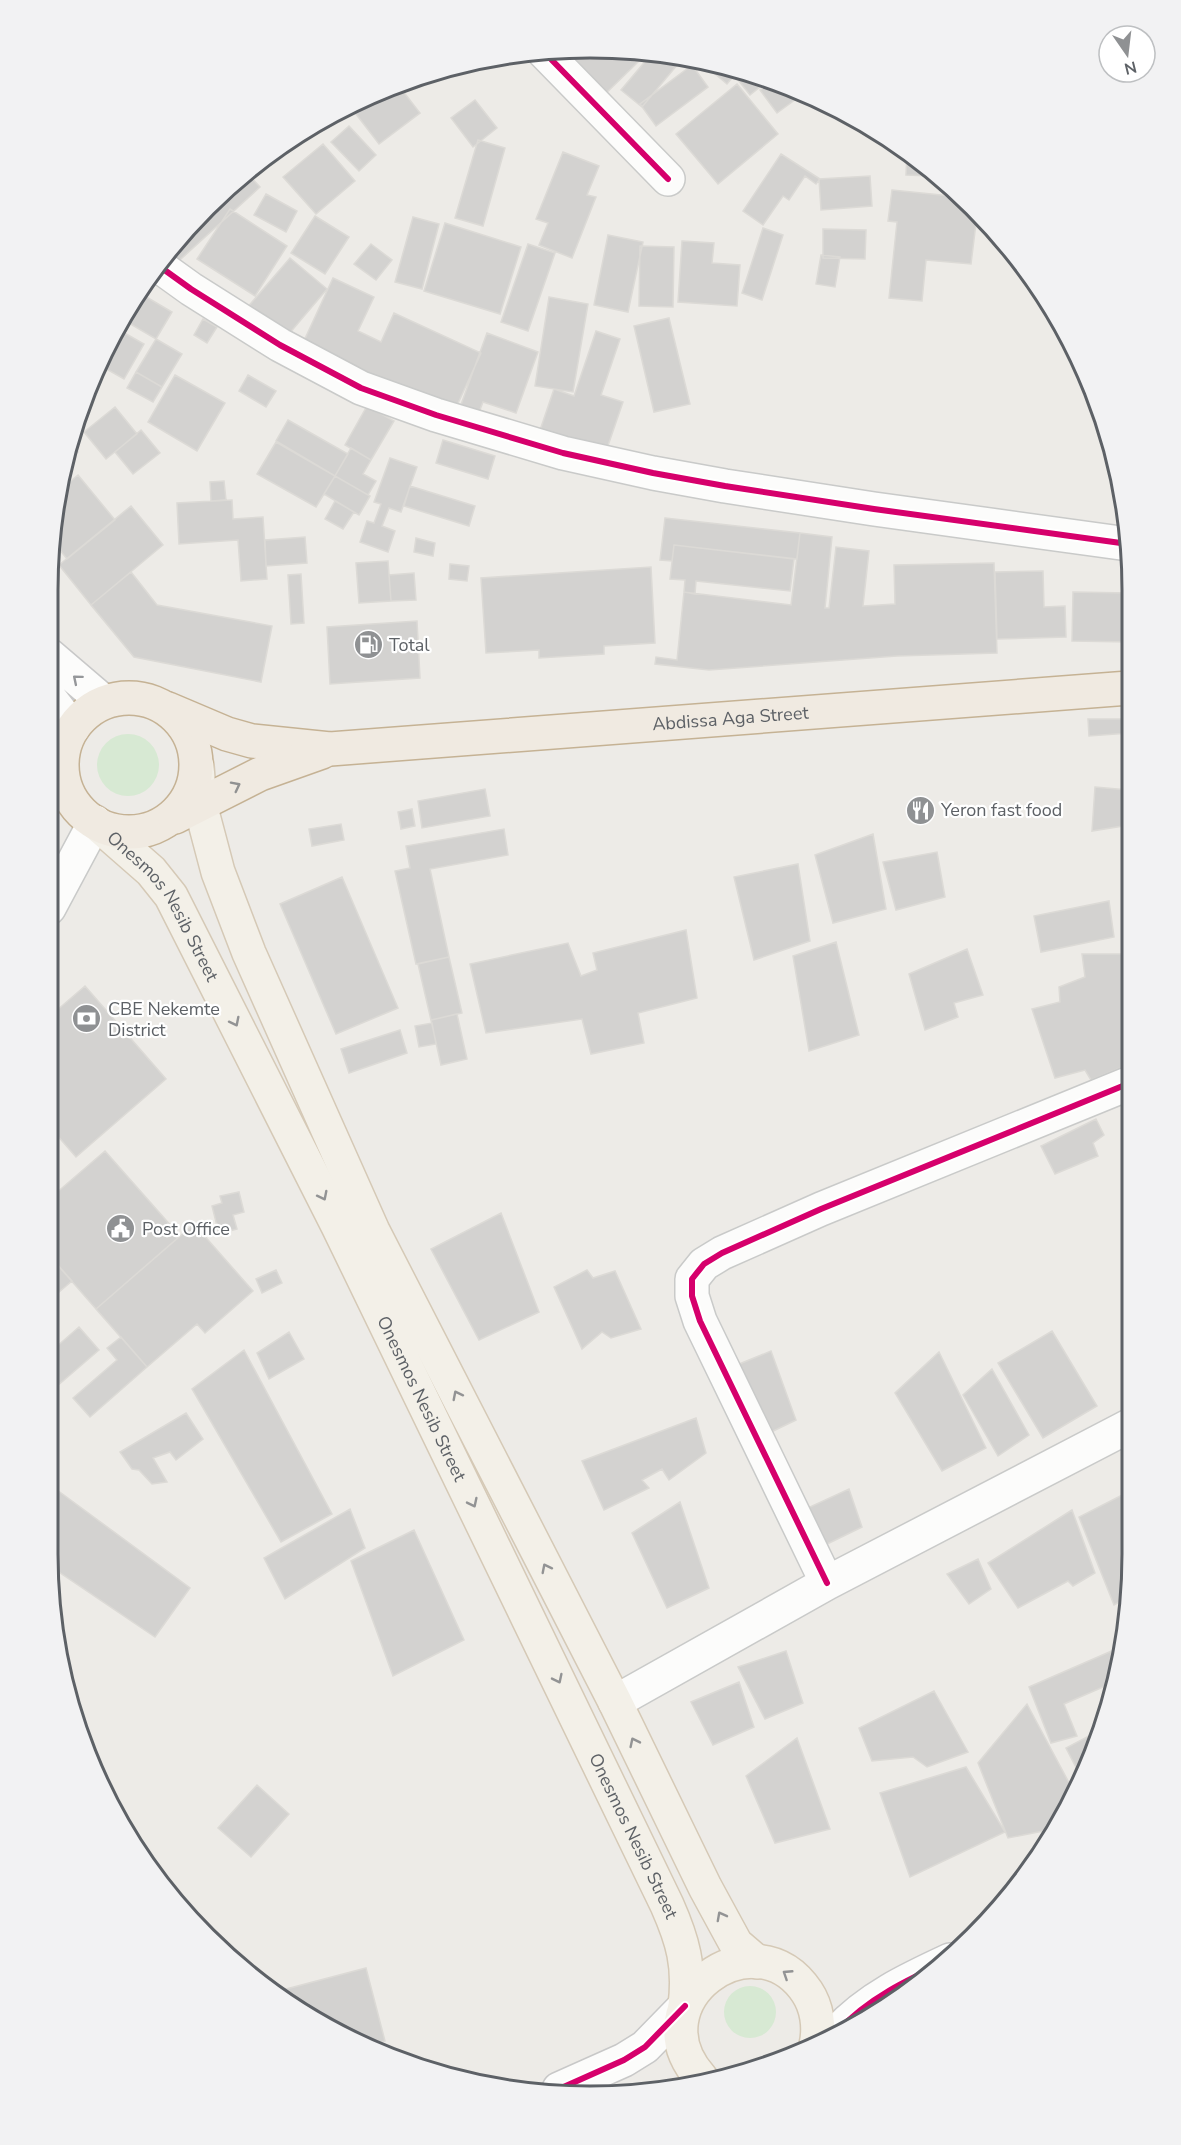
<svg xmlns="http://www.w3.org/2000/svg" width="1181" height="2145" viewBox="0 0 1181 2145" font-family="'Nunito Sans',sans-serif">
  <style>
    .green { fill: #d7e9d3 }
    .building { fill: #d3d2d0; stroke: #dcdad6; stroke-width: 1.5 }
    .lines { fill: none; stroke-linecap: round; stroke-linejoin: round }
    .street-casing { stroke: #c9cac9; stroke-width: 36 }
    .secondary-casing { stroke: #c8c8c8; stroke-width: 36 }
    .primary-casing { stroke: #d5c9b6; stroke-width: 36 }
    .highway-casing { stroke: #c5b294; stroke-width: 36 }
    .street { stroke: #fcfcfb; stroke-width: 33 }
    .secondary { stroke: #fcfcfb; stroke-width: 33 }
    .primary { stroke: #f3f0e8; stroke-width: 33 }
    .highway { stroke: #f0eae1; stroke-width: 33 }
    .cycleway-casing { stroke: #fff; stroke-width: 10 }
    .cycleway { stroke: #d6006c; stroke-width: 6 }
    .oneway { stroke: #95979a }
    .oneway2 { stroke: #909191 }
    .oneway3 { stroke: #929394 }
    .labels { text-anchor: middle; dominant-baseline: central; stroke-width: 4.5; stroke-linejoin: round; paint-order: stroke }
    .poi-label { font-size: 18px; fill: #5d6166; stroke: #fff; text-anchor: start }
    .street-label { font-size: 18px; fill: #5d6166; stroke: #fff }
    .rim { fill: none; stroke: #5d6166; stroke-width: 3 }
  </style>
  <rect width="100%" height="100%" fill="#edebe7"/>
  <!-- green -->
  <path class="green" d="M97 765a31 31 0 1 1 62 0a31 31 0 1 1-62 0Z
    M724 2012a26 26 0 1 1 52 0a26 26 0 1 1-52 0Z"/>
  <!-- building -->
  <path class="building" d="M577,50L632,52L640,60L596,103L560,67Z
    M653,52L683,58L642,107L621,90Z
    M711,64L738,71L727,84L708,68Z
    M692,65L708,87L656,126L640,104Z
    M741,71L765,77L770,79L750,95L735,76Z
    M773,81L803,94L777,113L760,90Z
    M737,84L778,134L718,184L676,134Z
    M399,86L420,113L379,144L349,105Z
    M475,100L497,128L473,147L451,118Z
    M349,126L376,155L359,171L331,142Z
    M478,140L505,148L483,226L455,218Z
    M323,144L355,181L316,214L283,177Z
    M563,152L599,166L587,195L596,197L572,258L539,245L548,223L536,219Z
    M907,153L931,170V176L906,175Z
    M781,154L820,179L816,184L805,176L789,200L783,196L763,225L743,211Z
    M247,173L260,187L171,268L164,259L182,233Z
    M870,176L872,206L821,210L819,179Z
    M892,190L961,197L977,215L971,264L926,260L922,301L889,298L897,222L888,221Z
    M266,194L297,211L286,232L254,215Z
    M230,209L287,246L255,296L197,259Z
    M315,216L349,237L325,274L291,253Z
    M413,217L439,224L422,289L395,282Z
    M445,223L521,247L500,314L424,291Z
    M763,228L783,235L762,300L742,293Z
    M823,229L866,230L865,259L823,258Z
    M608,235L643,242L628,312L594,305Z
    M682,241L714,243L712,263L740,265L737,306L678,302Z
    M371,244L392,260L376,280L354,264Z
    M528,244L555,253L528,331L501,322Z
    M640,246L674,247L673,307L639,306Z
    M821,255L840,257L835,287L816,284Z
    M290,258L327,289L283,341L246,309Z
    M333,278L374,297L358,331L381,342L394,313L481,353L454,412L303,343Z
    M143,295L172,312L156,339L127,322Z
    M549,297L588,304L573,392L535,386Z
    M669,318L690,404L654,412L634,326Z
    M203,319L217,327L207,343L194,335Z
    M121,331L144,344L124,379L101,366Z
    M596,331L620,339L601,395L623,402L601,466L535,445L554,389L574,396Z
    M487,333L538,352L516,413L483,402L473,428L455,421Z
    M156,339L182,354L162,387L136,372Z
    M136,372L162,387L153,402L127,388Z
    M175,375L225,403L197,451L148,422Z
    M248,375L276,391L266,407L239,391Z
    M367,406L394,421L371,460L345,445Z
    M115,407L137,434L106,459L84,432Z
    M288,420L348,454L335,476L276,441Z
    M141,430L160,453L133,474L115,452Z
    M443,440L495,456L488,479L436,463Z
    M70,442L78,452L64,464L67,450Z
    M276,442L335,476L316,507L257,474Z
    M351,448L371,460L363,474L376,481L368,495L335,476Z
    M390,458L417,467L401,512L389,508L382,526L395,531L388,552L360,542L367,521L374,523L381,504L374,502Z
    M78,475L115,520L67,559L52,540L60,490Z
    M335,476L370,496L359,515L324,494Z
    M224,481L226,500L211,501L210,482Z
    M410,486L475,506L469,526L404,506Z
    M232,500L233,519L263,517L267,579L241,581L238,540L179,544L177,503Z
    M335,501L354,512L343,529L325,519Z
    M131,506L163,545L91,605L59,565Z
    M665,518L800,533L797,559L674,545L672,561L660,560Z
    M800,533L832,537L825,608H829L836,547L869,551L863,606L895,604L894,565L994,563L997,653L897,656L709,670L655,664L656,657L677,660L684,592L791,605Z
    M305,537L307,563L266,566L265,540Z
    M416,538L435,543L433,556L414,552Z
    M674,545L794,559L790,591L696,581L695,594L684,592L685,580L670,579Z
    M388,561L391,601L359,603L356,563Z
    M450,564L469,566L467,581L449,579Z
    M651,567L655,643L604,646V654L539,658V650L486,653L481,578Z
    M1043,571L1044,607L1065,606L1066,637L997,639L995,572Z
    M131,572L157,605L272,626L261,682L134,657L91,605Z
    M414,573L416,600L391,601L389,575Z
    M301,574L304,623L291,624L288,575Z
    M1073,592L1129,593V642L1072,641Z
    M417,621L420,678L330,684L327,627Z
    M1088,719H1129V733L1089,736Z
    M1095,787L1128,790L1129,825L1092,831Z
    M485,789L490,816L422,828L418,801Z
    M412,809L415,826L401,829L398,812Z
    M341,824L344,840L312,846L309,829Z
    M504,829L508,855L430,869L449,957L416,964L395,871L410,868L406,846Z
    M873,834L886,909L833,923L815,855Z
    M937,852L945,897L896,910L883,862Z
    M798,864L810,941L754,960L734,877Z
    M342,877L398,1008L336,1034L280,904Z
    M1109,901L1114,937L1041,952L1034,916Z
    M686,930L697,998L638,1013L644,1043L591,1054L582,1019L486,1033L470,964L568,943L581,976L597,970L593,953Z
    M836,942L859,1035L809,1051L793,956Z
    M967,949L983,995L954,1003L958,1017L925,1030L909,974Z
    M1082,954H1130V1064L1091,1080L1085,1070L1055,1078L1032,1009L1060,1002L1059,987L1085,977Z
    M449,957L462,1013L431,1020L418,964Z
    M85,986L166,1079L76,1157L48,1125L49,1017Z
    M457,1014L467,1059L441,1065L431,1020Z
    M432,1023L436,1044L419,1047L415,1026Z
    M400,1030L407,1053L349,1073L341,1049Z
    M1096,1119L1104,1135L1093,1143L1098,1156L1055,1174L1041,1146Z
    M105,1151L180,1236L96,1309L48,1254V1200Z
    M239,1192L244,1212L233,1215L237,1229L219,1234L212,1206L222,1203L220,1196Z
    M501,1213L539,1312L479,1340L431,1249Z
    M194,1224L253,1291L205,1333L197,1324L147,1367L96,1309Z
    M48,1254L72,1281L52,1298L48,1294Z
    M276,1270L282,1283L262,1293L256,1279Z
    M587,1270L593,1278L615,1271L641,1329L611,1338L602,1332L582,1349L554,1287Z
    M79,1327L99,1350L56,1387L48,1378V1354Z
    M1052,1331L1097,1406L1043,1438L998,1363Z
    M289,1332L304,1359L269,1379L257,1353Z
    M121,1337L147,1367L90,1417L73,1398L117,1360L107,1348Z
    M244,1350L332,1514L281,1542L192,1389Z
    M771,1351L796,1420L765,1435L732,1367Z
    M939,1352L986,1448L942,1471L895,1393Z
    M992,1369L1029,1435L998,1456L963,1395Z
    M186,1413L203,1439L176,1460L170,1452L153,1458L167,1482L152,1484L139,1470L132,1469L120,1452Z
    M696,1418L706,1453L669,1480L662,1469L642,1480L649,1488L604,1510L582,1461Z
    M53,1487L190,1588L155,1637L50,1566L48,1554V1494Z
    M849,1489L862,1527L819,1548L799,1512Z
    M1132,1490V1590L1131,1596L1114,1605L1079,1517Z
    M680,1502L709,1588L667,1608L632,1533Z
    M350,1509L365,1548L285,1599L264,1558Z
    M1072,1510L1095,1573L1073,1586L1068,1581L1018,1608L988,1563Z
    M414,1530L464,1640L393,1676L351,1561Z
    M978,1559L991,1589L969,1604L947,1574Z
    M1123,1646L1117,1681L1064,1704L1077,1736L1051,1743L1029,1687Z
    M786,1651L803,1703L765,1719L738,1667Z
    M739,1682L754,1727L713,1745L691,1702Z
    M934,1691L968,1752L927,1767L913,1757L872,1761L859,1728Z
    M1027,1704L1074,1792L1058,1828L1008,1838L978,1763Z
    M1100,1730L1081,1777L1066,1748Z
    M797,1738L830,1829L775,1843L746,1776Z
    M966,1767L1005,1832L910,1877L880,1793Z
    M257,1785L289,1814L251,1857L218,1828Z
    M366,1968L385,2041L374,2044L289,2006L275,1992Z"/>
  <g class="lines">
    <defs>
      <path id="street" d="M543,51L668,179
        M159,266L191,289L280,345L361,388L436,415L563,453L653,473L725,486L874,509L1128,544
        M49,908L95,822
        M827,1583L700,1321L692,1296V1279L704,1264L722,1253L821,1209L1130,1083
        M615,1702L827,1583L1131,1425"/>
      <path id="secondary" d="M49,655L104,702
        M49,697L73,728
        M837,2032C868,1998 909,1979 950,1960
        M559,2089L624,2060L645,2047L685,2006"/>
      <g id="primary">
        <path d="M197,766L200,804L218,872L249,953L373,1231L615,1702L705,1887L736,1944L757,1962"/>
        <path id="s1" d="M95,822L151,871L171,896L338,1226L667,1905C683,1941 690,1966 685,2006"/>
        <path d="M701,2078C633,2002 754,1913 807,1992C817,2007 820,2027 816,2045"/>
      </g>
      <g id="highway">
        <circle cx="129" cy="765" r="67"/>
        <path id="s2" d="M168,709L227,734L252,741L330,749L1129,688"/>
        <path d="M175,817L260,774L322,752"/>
      </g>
    </defs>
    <!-- street casing -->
    <use href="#street" class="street-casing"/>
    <!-- secondary casing -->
    <use href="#secondary" class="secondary-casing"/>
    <!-- primary casing -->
    <use href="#primary" class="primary-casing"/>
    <!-- highway casing -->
    <use href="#highway" class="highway-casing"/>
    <!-- street -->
    <use href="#street" class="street"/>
    <!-- secondary -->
    <use href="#secondary" class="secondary"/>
    <!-- primary -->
    <use href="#primary" class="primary"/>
    <!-- highway -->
    <use href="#highway" class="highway"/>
    <defs>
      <path id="cycleway" d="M543,51L668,179
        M159,266L191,289L280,345L361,388L436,415L563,453L653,473L725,486L874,509L1128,544
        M827,1583L700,1321L692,1296V1279L704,1264L722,1253L821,1209L1130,1083
        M837,2032C868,1998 909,1979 950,1960
        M559,2089L624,2060L645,2047L685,2006"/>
    </defs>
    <!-- cycleway casing -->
    <use href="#cycleway" class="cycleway-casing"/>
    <!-- cycleway -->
    <use href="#cycleway" class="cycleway"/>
  </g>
  <!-- one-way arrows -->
  <defs><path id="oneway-chevron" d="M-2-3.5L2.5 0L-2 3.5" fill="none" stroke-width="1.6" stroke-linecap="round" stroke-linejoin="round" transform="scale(1.5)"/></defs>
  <use class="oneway" href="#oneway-chevron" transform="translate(77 679) rotate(-140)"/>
  <use class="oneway2" href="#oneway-chevron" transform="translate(236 786) rotate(-27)"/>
  <g class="oneway3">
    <use href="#oneway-chevron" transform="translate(235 1022) rotate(63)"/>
    <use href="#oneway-chevron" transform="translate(323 1196) rotate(63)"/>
    <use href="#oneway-chevron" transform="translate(457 1395) rotate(-117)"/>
    <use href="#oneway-chevron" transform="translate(473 1503) rotate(64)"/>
    <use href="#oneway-chevron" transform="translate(546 1568) rotate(-117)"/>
    <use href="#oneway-chevron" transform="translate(558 1679) rotate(64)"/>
    <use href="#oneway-chevron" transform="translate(634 1742) rotate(-116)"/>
    <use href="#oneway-chevron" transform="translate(721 1916) rotate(-118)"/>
    <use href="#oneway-chevron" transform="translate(787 1974) rotate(-147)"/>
  </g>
  <!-- icons -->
  <defs>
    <symbol id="fuel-disc" viewBox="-11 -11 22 22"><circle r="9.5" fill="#8f9193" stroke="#fff"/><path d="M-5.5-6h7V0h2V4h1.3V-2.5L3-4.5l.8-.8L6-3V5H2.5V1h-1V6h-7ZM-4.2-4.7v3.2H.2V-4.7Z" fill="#fff"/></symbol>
    <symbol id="restaurant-disc" viewBox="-11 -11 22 22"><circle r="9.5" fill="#8f9193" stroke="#fff"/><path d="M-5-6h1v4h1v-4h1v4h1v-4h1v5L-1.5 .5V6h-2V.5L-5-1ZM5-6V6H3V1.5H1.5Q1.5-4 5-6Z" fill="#fff"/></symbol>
    <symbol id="bank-disc" viewBox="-11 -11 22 22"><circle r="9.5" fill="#8f9193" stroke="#fff"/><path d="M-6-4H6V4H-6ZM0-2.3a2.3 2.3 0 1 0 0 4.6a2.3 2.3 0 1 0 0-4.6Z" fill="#fff"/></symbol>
    <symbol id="civic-disc" viewBox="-11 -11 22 22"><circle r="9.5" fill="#8f9193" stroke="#fff"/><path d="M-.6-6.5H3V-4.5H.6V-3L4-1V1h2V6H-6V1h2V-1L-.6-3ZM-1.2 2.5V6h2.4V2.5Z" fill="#fff"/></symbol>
  </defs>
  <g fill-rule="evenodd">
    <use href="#fuel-disc" x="352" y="628" width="33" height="33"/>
    <use href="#restaurant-disc" x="904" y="794" width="33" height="33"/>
    <use href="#bank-disc" x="70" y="1002" width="33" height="33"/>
    <use href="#civic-disc" x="104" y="1212" width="33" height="33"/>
  </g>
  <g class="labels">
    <!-- poi labels -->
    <g class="poi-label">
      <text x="389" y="645">Total</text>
      <text x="941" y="810">Yeron fast food</text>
      <text x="108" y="1009">CBE Nekemte<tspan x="108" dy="21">District</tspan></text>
      <text x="142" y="1229">Post Office</text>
    </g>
    <!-- street labels -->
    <g class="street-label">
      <text stroke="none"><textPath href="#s2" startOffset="570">Abdissa Aga Street</textPath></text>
      <text stroke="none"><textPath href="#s1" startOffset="110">Onesmos Nesib Street</textPath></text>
      <text stroke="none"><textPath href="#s1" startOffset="668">Onesmos Nesib Street</textPath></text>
      <text stroke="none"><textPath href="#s1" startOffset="1154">Onesmos Nesib Street</textPath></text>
    </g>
  </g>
  <!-- crop -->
  <path d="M0 0H1181V2145H0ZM590 58H590A532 532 0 0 1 1122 590V1554A532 532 0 0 1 590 2086H590A532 532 0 0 1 58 1554V590A532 532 0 0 1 590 58Z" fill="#f2f2f3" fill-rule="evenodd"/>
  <path class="rim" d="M590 58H590A532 532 0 0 1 1122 590V1554A532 532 0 0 1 590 2086H590A532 532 0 0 1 58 1554V590A532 532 0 0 1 590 58Z"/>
  <!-- north arrow -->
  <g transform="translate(1127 54) rotate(166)"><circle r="28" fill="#ffffff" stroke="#bec0c2" stroke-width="1.5"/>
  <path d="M0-4.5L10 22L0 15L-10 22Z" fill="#8f9193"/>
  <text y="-9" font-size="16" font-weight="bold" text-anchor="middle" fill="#5d6166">N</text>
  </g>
</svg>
